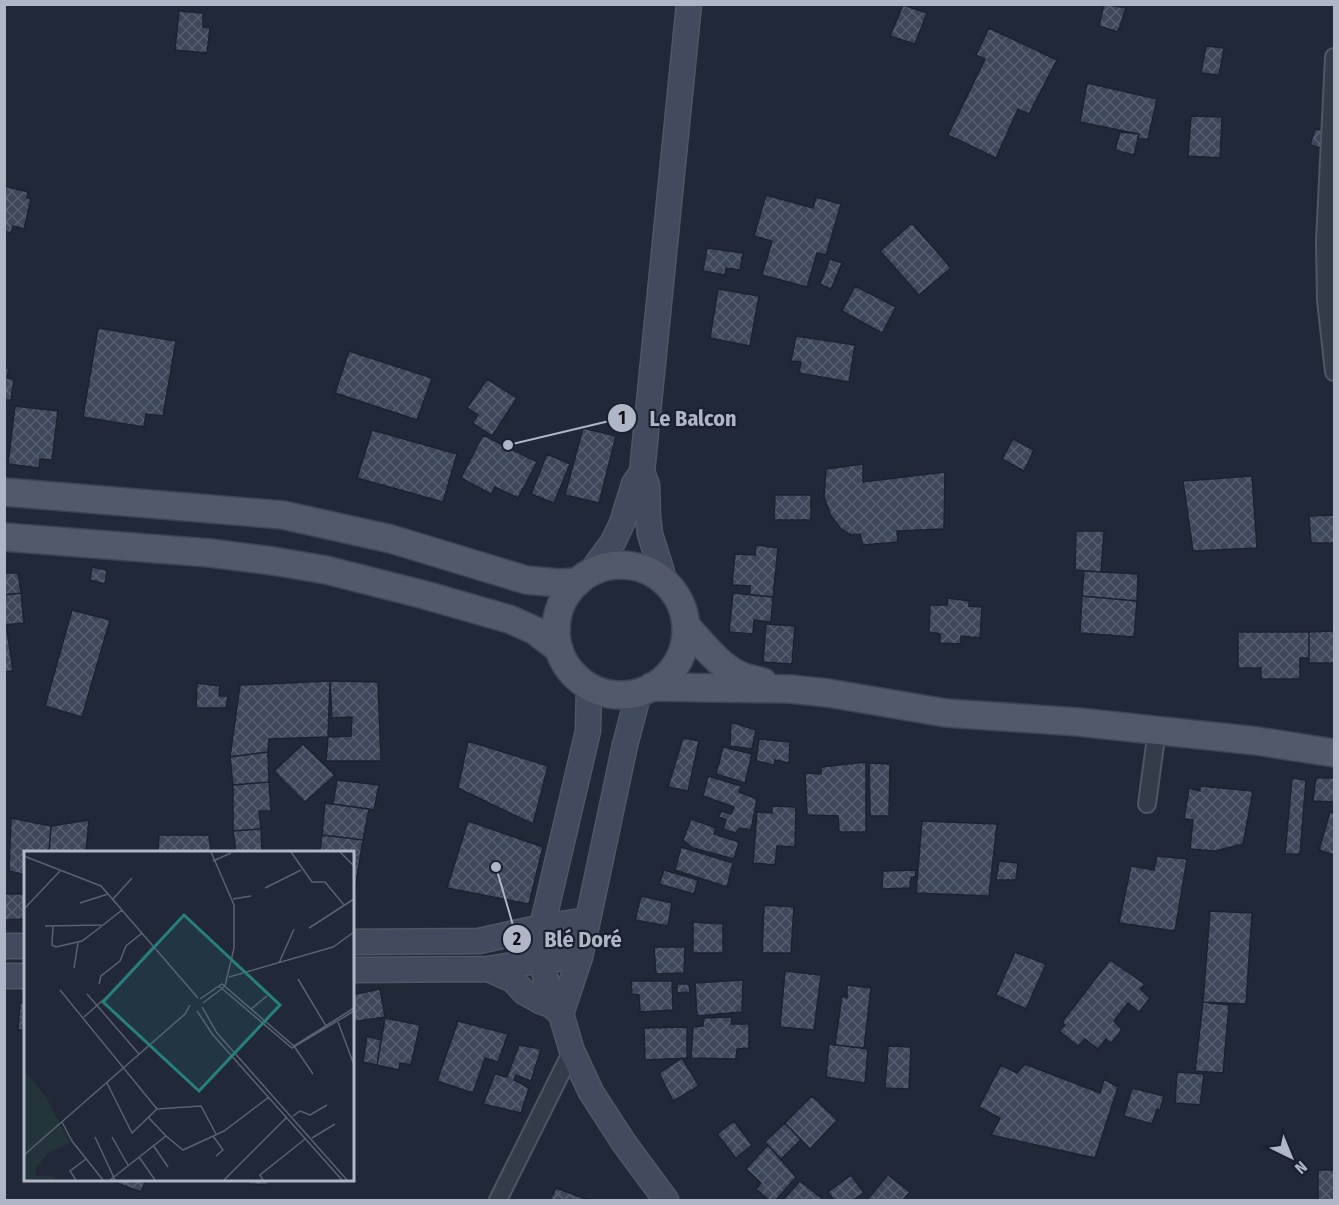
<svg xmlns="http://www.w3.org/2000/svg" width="1339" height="1205" viewBox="0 0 1339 1205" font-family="'Fira Sans Condensed',sans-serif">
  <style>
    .building { fill: url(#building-cross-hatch); stroke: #1c2230; stroke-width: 1.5 }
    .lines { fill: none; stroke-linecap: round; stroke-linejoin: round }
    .street-casing { stroke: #4f5664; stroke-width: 20 }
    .secondary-casing { stroke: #4f5664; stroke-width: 27 }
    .primary-casing { stroke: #3e4453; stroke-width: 30 }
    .street { stroke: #343b49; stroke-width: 16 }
    .secondary { stroke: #424a5d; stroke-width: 24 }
    .primary { stroke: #525a6a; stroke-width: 27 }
    .inset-road { fill: none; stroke: #5a6171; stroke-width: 1.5 }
    .view { fill: #27807b; fill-opacity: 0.15; stroke: #27807b; stroke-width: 3 }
    .inset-edge { fill: none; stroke: #afb6c6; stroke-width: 3 }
    .leader { fill: none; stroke: #afb6c6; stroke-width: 2 }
    .callout-dot { fill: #afb6c6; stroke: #1a202e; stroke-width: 2 }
    .mark-label { font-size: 18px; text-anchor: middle; font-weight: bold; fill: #111 }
    .callout-label { font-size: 22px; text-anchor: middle; font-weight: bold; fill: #afb6c6; stroke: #1a202e; stroke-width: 4.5; stroke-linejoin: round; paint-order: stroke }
  </style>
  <defs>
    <pattern id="building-cross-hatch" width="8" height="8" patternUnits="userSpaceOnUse" patternTransform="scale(1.5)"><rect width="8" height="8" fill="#3d4759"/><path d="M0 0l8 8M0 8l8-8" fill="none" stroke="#565f6f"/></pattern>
  </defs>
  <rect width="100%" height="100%" fill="#212939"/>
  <!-- building -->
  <path class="building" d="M1104,4L1126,8L1118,32L1099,26Z
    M903,5L927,13L915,44L890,36Z
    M179,11L203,13V27L210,28L207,53L175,50Z
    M989,28L1057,60L1029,114L1018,109L996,158L948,135L985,59L976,55Z
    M1206,46L1224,48L1219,75L1201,73Z
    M1087,83L1157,99L1148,139H1138L1139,134L1080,122Z
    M1191,116L1222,117L1220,158L1188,156Z
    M1315,129L1325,131L1321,148L1310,145Z
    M1120,132L1139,134L1134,155L1115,150Z
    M4,186L28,192L27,198L31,199L24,229L13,226L11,233L4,231Z
    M766,195L813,208L816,197L841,204L826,255L817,253L807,287L762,275L772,241L754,236Z
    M912,223L951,268L919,295L880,251Z
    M707,248L743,253L740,270L726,268L725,275L703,271Z
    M830,259L842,263L831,289L820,284Z
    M855,286L896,307L882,333L842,311Z
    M718,289L759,296L750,346L710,338Z
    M98,328L176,341L163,416L146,414L144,427L83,417Z
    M796,336L855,345L849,382L799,373L801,362L791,361Z
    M349,351L432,378L417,420L335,393Z
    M4,368H9L7,378L14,379L11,400H4Z
    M487,379L517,398L492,436L472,423L478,415L467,408Z
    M15,406L58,411L52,460L40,459L39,468L8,464Z
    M583,428L616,436L599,503L565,495Z
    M372,430L457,454L443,502L357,478Z
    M483,435L537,462L518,498L495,487L491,494L461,478Z
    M1013,439L1034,450L1024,471L1002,459Z
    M547,454L570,464L554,503L531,494Z
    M863,464V482L945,472L944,529L897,531L898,542L863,545L860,534L851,535L841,529L831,516L824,497L826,469Z
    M1252,476L1257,548L1193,551L1183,481Z
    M775,495H811V520H774Z
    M1334,515V543H1311L1309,516Z
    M1076,531H1104L1101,572L1075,570Z
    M756,545L778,548L773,597L750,595V586L732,585L735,554L755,555Z
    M92,567L107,570L105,584L90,580Z
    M1084,571L1138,574L1137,601L1082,596Z
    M4,573H18L21,593L4,595Z
    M21,593L24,623L4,625V595Z
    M733,593L773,597L771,622L754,620L753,634L729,632Z
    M1082,596L1137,601L1134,637L1080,633Z
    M948,598L969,601V606L982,607L980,638L961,636V644L940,643V634L929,632L930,605H947Z
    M72,610L110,620L82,717L45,706Z
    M766,624L795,626L792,664L763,662Z
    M766,624L795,626L792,664L763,662Z
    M7,630L13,671L4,672V631Z
    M1334,631V663H1309V632Z
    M1238,632H1309V658H1300V679H1261V668H1238Z
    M330,681L328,737L269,739L268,752L230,757L240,685Z
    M330,681L378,682L381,761H326L328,737L351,736L352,717L332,718Z
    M197,683L220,686L219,696H228L226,708H196Z
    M731,722L756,730L752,749L730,746Z
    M683,738L699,741L688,791L668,787Z
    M759,739L790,742L789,763L775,760L774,765L756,761Z
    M468,741L548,766L533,824L458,788Z
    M303,744L335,775L305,802L274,771Z
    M723,747L752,754L745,783L716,774Z
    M268,752L269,782L233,785L230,757Z
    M866,762V832H839L838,816L807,815L805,773L821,774V767Z
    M869,763L890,764L889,816H870Z
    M708,776L741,786L739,792L757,799L751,830L740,828L735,833L723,829L726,820L719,817L721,811L731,814L734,807L703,796Z
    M1292,778L1306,780L1300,854H1285Z
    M1316,778H1334V802L1313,801Z
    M337,780L379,785L374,810L333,804Z
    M269,782L271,811H259L261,829L233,831V785Z
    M1200,786L1253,791L1243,844L1215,851L1190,849L1193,820L1184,819L1189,788L1200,791Z
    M325,803L369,809L363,840L322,835Z
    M772,806L796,807L795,847L777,846L775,865L753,863L757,812L772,813Z
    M1330,812L1334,813V855L1319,850Z
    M11,818L51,826L49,852H26V875L9,871Z
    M691,819L716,828L714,834L739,842L734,859L693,848L683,840Z
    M89,820L86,852H49L51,826Z
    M468,821L543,847L529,904L447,888Z
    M922,821L997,824L989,896L916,893Z
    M261,829L262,852H236L233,831Z
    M159,835H209L211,852H158Z
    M322,835L363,840L354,895H352V852H320Z
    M681,847L733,863L727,887L675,870Z
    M1157,856L1187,859L1175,931L1119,923L1131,866L1154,870Z
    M999,861L1018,863L1016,880H996Z
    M664,870L698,880L694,894L659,884Z
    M916,870L915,877H911L910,888L882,889L883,871Z
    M4,894H26V919L4,920Z
    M641,896L672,903L668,926L635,920Z
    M764,905L794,907L791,953H762Z
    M1210,911L1252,913L1246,1004L1203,1002Z
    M693,922L723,924V953H693Z
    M654,947H685L684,973L656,974Z
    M1015,952L1046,964L1026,1009L996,995Z
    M1110,960L1145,984L1140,989L1150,998L1139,1012L1128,1003L1114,1021L1122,1030L1111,1043L1106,1039L1098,1049L1085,1039L1078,1046L1059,1031L1065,1025L1062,1022Z
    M785,971L821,975L814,1030L780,1027Z
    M743,980L742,1012L697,1016L695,983Z
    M631,981H672L673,1010L640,1012L639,995L632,994Z
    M677,984H689L690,992L677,993Z
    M847,985L871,988L864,1048L835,1045L842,996L847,998Z
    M380,989L385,1017L352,1022V995Z
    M1203,1002L1229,1005L1223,1073L1195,1071Z
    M20,1003H26V1030H18Z
    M732,1017L731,1024H749V1048L737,1049L736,1059L691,1058L693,1027L703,1026L704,1018Z
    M385,1018L420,1025L411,1065L400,1063L399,1070L377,1065Z
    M458,1021L508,1034L498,1062L485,1058L473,1093L437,1081Z
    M687,1027V1058L645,1060L644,1028Z
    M367,1036L381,1040L377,1065L363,1062Z
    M829,1044L868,1049L865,1083L826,1077Z
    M519,1045L541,1049L531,1081L516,1075L514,1080L529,1088L521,1113L483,1104L495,1074L507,1077Z
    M888,1046L911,1047L909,1089L885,1088Z
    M682,1058L699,1086L673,1101L659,1073Z
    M1025,1064L1100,1093L1104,1079L1118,1087L1095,1158L991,1135L1000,1118L979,1107L1001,1065L1017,1073Z
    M1177,1072L1204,1074L1200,1105L1175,1103Z
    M1132,1088L1164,1096L1160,1110L1157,1109L1152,1124L1124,1116Z
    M812,1096L837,1120L810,1149L785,1123Z
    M734,1121L752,1145L736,1158L717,1134Z
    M785,1123L801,1140L781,1159L765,1142Z
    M768,1145L796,1177L776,1200H769L756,1189L761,1183L746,1169Z
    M1318,1170H1334V1200H1318Z
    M851,1175L864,1193L853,1200H834L828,1192Z
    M888,1175L910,1192L903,1200H867Z
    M115,1180H146L141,1192L114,1182Z
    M249,1180H268V1185L248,1184Z
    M800,1181L824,1200H783Z
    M556,1188L589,1200H550Z"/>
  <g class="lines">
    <defs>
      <path id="street" d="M1334,57L1325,242L1326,300L1334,372
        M1147,804L1157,730
        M498,1200L572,1051"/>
      <path id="secondary" d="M591,572L613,542L622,523L634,484L642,472
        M665,582L650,534L648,516L647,485L642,472L689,4
        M639,692L625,745L580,957L561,1014L572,1051L591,1092L624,1143L666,1200
        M352,942L479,941L542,927L588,920
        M4,946H26
        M488,969L513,980L524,992L540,1001L551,1005
        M352,970L488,969L542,960L580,957
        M4,976H26
        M561,1014L551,1005L542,960V927L588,731L589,686"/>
      <path id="primary" d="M4,492L283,515L391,539L526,580L559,583L578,582
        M4,537L210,553L273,561L326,570L425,595L509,619L534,630L559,649
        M556 630a65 65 0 1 1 130 0a65 65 0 1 1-130 0Z
        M686,626C703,644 720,668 744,677C750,679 757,680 763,682
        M651,687L790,689L828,693L946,713L1078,722L1257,741L1334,753"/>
    </defs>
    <!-- street casing -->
    <use href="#street" class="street-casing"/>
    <!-- secondary casing -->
    <use href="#secondary" class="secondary-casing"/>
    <!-- primary casing -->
    <use href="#primary" class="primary-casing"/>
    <!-- street -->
    <use href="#street" class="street"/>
    <!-- secondary -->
    <use href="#secondary" class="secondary"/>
    <!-- primary -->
    <use href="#primary" class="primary"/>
  </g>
  <!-- overview -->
  <g transform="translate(24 851)">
    <rect width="330" height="330" fill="#212939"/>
    <path d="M0,219L22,246L46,292L24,302L11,318L12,325H29L34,329H0Z" fill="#23353a"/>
    <path class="inset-road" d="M187,1L210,54V97L201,135M267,1L288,31H301L320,54M316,1L330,15M0,5L77,35L174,147M189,10L207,2M241,37L277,19M89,48L108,27M209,48L227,45M56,52L84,43M0,58L36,20M21,75L79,74L98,59M29,75L28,94L32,96L58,90L78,75M285,77L330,48M255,112L270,78M50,117L54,92M205,126L309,96L330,81M274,128L302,175M75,133L77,125L96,110L102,95L118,82M195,135L268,197L330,160M36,139L133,258M63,143L115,203M176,148L198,133L270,195L330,157M179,152L200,136M178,156L193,182L323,329M227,158L243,145M173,160L189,184L318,329M60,166L96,134L129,96M314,171L330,214M270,195L289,223M83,232L108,282L133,258L177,255L192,283M269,265L276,260L286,264L303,254M125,267L142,285M38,271L48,290L79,329M189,285L199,299L192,305M71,286L91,329M88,286L104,314M288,287L311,273M129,294L144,316M0,304L161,163L166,154M115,306L131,329M52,329L46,320L62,308M86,329L142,285L159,299L200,280L245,246M200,329L263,266M239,329L236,324L281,288"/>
    <path class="view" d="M160,64L256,154L175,240L79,151Z"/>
    <rect width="330" height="330" class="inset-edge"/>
  </g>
  <!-- callouts -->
  <path class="leader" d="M508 445L622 418M496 867L517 939"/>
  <g class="callout-dot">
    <circle cx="508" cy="445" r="6"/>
    <circle cx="496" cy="867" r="6"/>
    <circle cx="622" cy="418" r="15"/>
    <circle cx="517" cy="939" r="15"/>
  </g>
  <g class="mark-label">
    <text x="622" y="424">1</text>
    <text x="517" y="945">2</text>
  </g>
  <g class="callout-label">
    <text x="693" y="426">Le Balcon</text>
    <text x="583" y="947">Blé Doré</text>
  </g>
  <!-- border -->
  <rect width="1339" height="1205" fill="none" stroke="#afb6c6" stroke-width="12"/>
  <!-- north arrow -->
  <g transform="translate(1291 1157) rotate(137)" stroke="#1a202e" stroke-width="4.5" paint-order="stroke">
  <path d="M0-4.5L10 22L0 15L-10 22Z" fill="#afb6c6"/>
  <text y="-9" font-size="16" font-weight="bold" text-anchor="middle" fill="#afb6c6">N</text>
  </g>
</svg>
